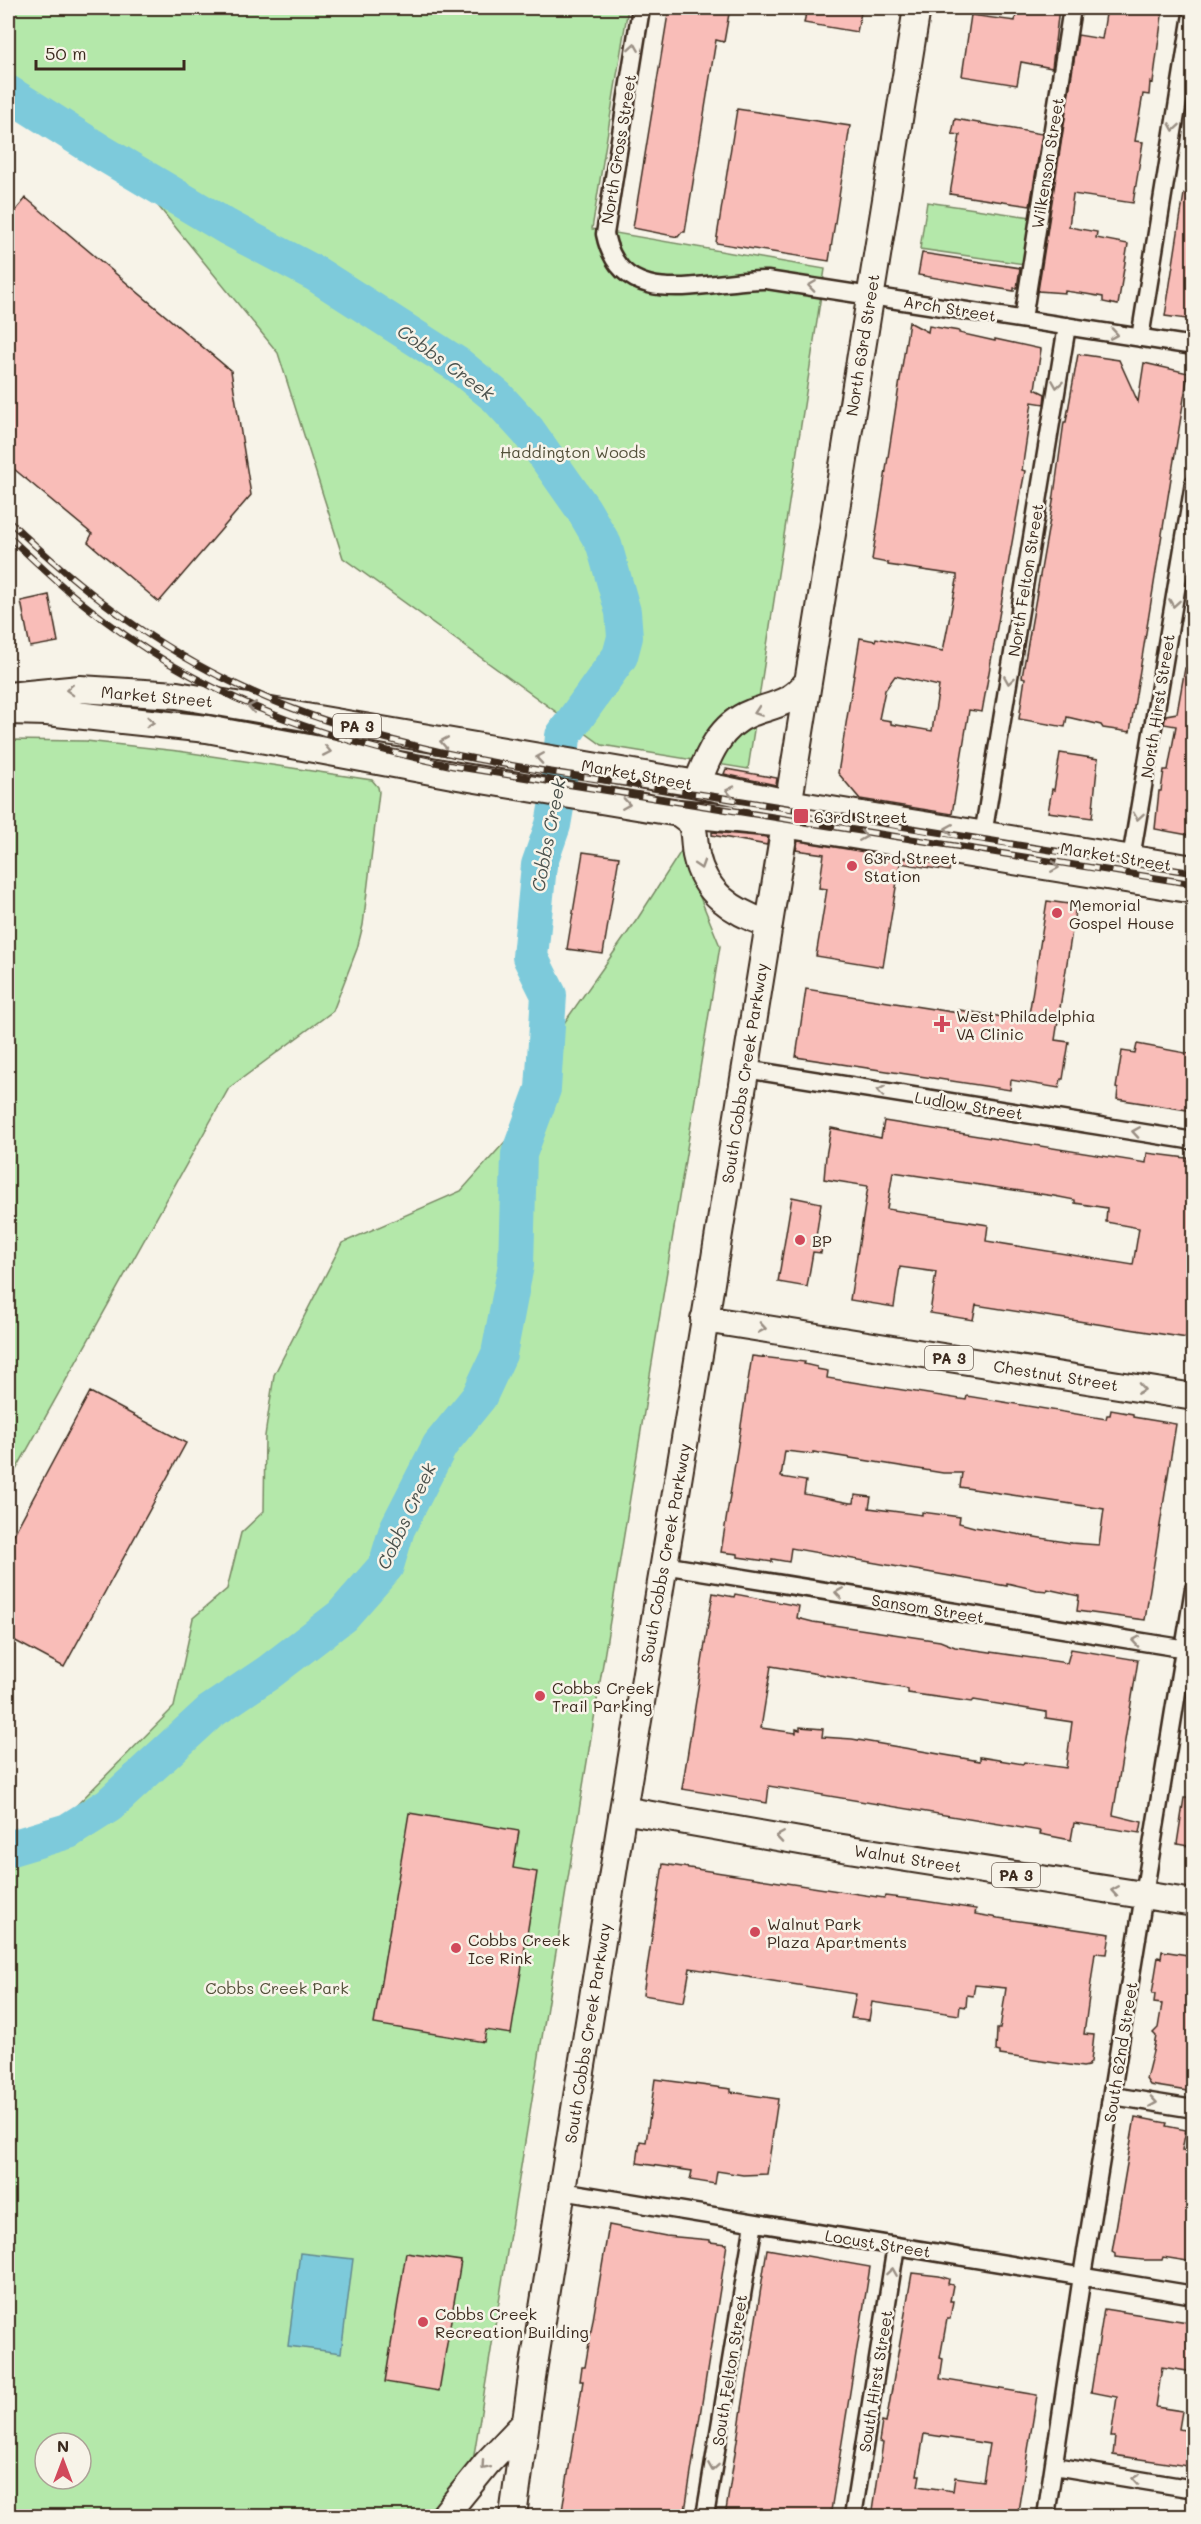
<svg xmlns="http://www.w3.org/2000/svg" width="1201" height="2524" viewBox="0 0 1201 2524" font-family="Mali,sans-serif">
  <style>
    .green { fill: #b4e8aa; stroke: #788964; stroke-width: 1.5; fill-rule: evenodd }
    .water { fill: #7dcadb; stroke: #638a8f; stroke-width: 1.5 }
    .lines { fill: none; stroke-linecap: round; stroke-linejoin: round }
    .river { stroke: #7dcadb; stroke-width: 36 }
    .building { fill: #f9bdb8; stroke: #3b2a1e; stroke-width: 1.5; fill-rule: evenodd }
    .street-casing { stroke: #3b2a1e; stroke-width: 21 }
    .primary-casing { stroke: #3b2a1e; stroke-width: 30 }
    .street { stroke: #f7f3e8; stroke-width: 16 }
    .primary { stroke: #f7f3e8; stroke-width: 26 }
    .rail-casing { stroke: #3b2a1e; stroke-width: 7 }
    .rail { stroke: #f7f3e8; stroke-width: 4.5; stroke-dasharray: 14; stroke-linecap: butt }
    .oneway { stroke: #998e83 }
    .poi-dot { fill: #d1495b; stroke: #f7f3e8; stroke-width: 2 }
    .labels { text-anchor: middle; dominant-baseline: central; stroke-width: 5; stroke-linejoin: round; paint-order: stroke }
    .shield { fill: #f7f3e8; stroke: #73665b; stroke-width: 1.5 }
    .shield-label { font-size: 15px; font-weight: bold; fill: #3b2a1e }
    .street-label { font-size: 16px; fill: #3b2a1e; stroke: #f7f3e8 }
    .park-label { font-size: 16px; fill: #53503a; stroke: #f7f3e8 }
    .poi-label { font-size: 16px; fill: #3b2a1e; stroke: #f7f3e8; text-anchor: start }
    .water-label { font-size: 18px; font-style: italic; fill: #4c524d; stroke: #f7f3e8 }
  </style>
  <rect width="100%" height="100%" fill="#f7f3e8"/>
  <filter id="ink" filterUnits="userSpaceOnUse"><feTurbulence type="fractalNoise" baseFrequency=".0167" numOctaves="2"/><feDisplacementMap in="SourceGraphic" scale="12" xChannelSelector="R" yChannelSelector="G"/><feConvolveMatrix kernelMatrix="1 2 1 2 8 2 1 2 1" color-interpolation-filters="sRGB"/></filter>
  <g filter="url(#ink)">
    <!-- green -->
    <path class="green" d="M8,8H628L592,229L825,269L748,769L602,745L343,558L278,353L128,169L30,107L8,90Z
      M927,202L1031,217L1024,264L920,249Z
      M8,740L86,741L178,751L372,780L378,787L379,792L363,925L357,949L333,1011L229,1088L8,1484Z
      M681,851L720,946L464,2516H8V1848L61,1821L174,1707L193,1618L227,1589L241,1533L264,1511L265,1436L274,1375L342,1243L461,1191L520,1125L543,1053L638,918ZM45,2443H81V2479H45Z"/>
    <!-- water -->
    <path class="water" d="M300,2253L353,2259L341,2353L288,2346Z"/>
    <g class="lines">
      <!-- river -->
      <path class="river" d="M8,93L101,152L227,227L316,274L458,365L497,397L528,431L583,509L604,545L623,612L625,637L620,656L563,736L557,802L553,825L539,865L530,957L549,995L543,1089L519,1154L516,1265L499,1354L479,1397L440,1445L397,1529L386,1566L342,1616L268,1673L210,1712L109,1805L68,1831L8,1849"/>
    </g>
    <!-- building -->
    <path class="building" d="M669,8H730L724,42L716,40L685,232H682L678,237L633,228Z
      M807,8H862L857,32L804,23Z
      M1017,8H1059L1052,68L1021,62L1017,85L962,76L971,15L1015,21Z
      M1107,8H1163L1153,83L1150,82L1149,95L1143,94L1135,141L1143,142L1133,203L1073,194L1069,227L1097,232L1096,238L1128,244L1118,305L1103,302V297L1086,294L1065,291V293L1038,291L1078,35L1102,39Z
      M737,109L850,126L829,261L716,243Z
      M955,119L1042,134L1030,206L950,194L960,135L952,134Z
      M1184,194L1194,195V320L1165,316Z
      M26,198L231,371L251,495L159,602L88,542L92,534L8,464V220Z
      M922,253L1020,268L1017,288H1014V291L918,275Z
      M909,322L928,332L929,326L959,331V333L995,341V339L1041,349L1035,389L1045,394L1044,404L1032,402L1022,470L1025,471L1021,492L982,712L969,710L952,814L860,799L838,773L860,638L875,641L876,638L943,651L957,580V575L888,565V563L872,560ZM895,676L939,686L932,731L891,724V721L879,719L885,690Z
      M1078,354L1119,360L1138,402L1144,363L1188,373L1130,732L1103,728L1101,725L1067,717L1065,727L1019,719L1025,678L1022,677L1053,502L1064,422H1066Z
      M49,595L58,642L30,647L21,601Z
      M1185,668L1194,669V836L1155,829L1159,791H1161L1164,770H1168L1176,726L1164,724L1166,715L1177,713Z
      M1060,753L1098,759L1092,818L1048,812L1052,789L1054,790Z
      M726,769L777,778L776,785L724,774Z
      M712,832L768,837L767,845L712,835Z
      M798,841L950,866L949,871L900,863L883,967L816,956L827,889L819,888L824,854L796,850Z
      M583,852L619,857L603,954L567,949Z
      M1047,901L1076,905L1055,1040L1069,1042L1063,1079H1061L1059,1088L1011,1080L1010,1090L796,1057L806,989L959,1013V1010L1028,1021Z
      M1137,1044L1191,1054L1190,1063H1194V1111L1117,1099L1118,1089L1116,1088L1122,1051L1135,1053Z
      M884,1121L1146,1163L1147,1153L1194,1159V1339L976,1305L973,1320L930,1313L936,1272L900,1267L894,1307L850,1300L868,1186L824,1179L826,1156L831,1128L881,1138ZM893,1172L1054,1196L1075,1200V1203L1107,1208L1106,1222L1139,1228L1133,1265L986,1241L988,1225L887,1209Z
      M792,1197L821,1203L816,1237L824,1238L821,1253L813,1252L807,1287L778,1282Z
      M752,1356L805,1362L804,1364L817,1367V1369L828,1371L827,1378L852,1382L966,1400L967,1396L1106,1419L1107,1415H1110L1111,1410L1133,1414V1417L1176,1424L1145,1620L1077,1611L1079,1596L1047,1589V1591L1037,1590L1007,1583V1586L791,1548L789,1562L772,1559V1562L738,1557V1554L721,1552ZM785,1451L813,1454V1452L943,1473H962L960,1487L1104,1509L1099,1545L1071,1543L974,1527L959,1523L960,1517L922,1512V1515L869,1508L871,1497L855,1495L854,1503H850L804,1494L806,1481L781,1477Z
      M90,1392L186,1443L64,1667L8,1637V1545Z
      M713,1593L734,1597L735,1594L799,1606L797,1618L813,1622L940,1641L955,1647L1067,1663L1071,1649L1138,1660L1113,1815L1142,1822L1140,1833L1074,1823L1071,1840L1040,1834L1041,1831L769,1786L767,1803L682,1789ZM771,1666L908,1689V1693L972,1702L974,1700L1046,1712V1718L1072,1722L1066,1768L1024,1762L1023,1764L980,1757V1761L852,1739L822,1737L823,1729L800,1727V1730L796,1729V1733L761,1728Z
      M1184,1798H1194V1847L1177,1844Z
      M409,1813L519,1831L513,1868L537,1872L511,2034L486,2030L484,2042L374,2024Z
      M663,1864L884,1898L885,1896L918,1900L976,1909L975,1914L998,1918L1110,1934L1107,1954L1095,1953L1084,2034L1094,2035L1091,2062L1088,2066L1083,2067L1000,2055V2052L996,2051L997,2029H1000L1006,1988L975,1985L973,1996L967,1995L966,2007L960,2006L959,2015L872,2002L869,2020L851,2018L856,1994L690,1968L684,2002L643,1995Z
      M1162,1951L1194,1956V2010L1190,2035H1194V2092L1150,2085L1146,2079L1153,2051L1156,2036L1153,2033L1158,2028L1162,2004L1154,2003L1155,1994H1152L1158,1957L1161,1958Z
      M655,2079L731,2089V2092L778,2099L767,2174L743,2175L717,2171L715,2184L690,2180L692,2171L637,2163L640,2141L646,2142Z
      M1135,2117L1167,2123L1166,2126L1186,2130L1182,2150L1194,2151V2262L1163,2257L1162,2260H1143L1115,2257V2254L1112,2252Z
      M609,2225L666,2236L710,2240V2242L727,2244L684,2517H668L625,2510L624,2517L593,2514V2517H561L583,2381H580L582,2367H585Z
      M767,2249L870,2267L830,2517H725Z
      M406,2253L461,2261L439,2391L385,2382Z
      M912,2273L939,2276L949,2279L948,2284L953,2285L950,2301H953L950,2319H947L940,2358L943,2359L940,2379L1037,2395L1017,2517H872L883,2443L879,2442L882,2422L886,2423ZM924,2434L989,2444L983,2481L955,2477L953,2491L918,2486L920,2475H917Z
      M1104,2309L1194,2323V2372L1162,2367L1156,2407L1182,2411L1179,2429L1194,2432V2467L1113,2455L1115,2437H1111L1117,2397L1091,2392Z"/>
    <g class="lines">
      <defs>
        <path id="street" d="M641,8L605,234C622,316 710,278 767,280L1194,346
          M1023,319L1072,8
          M1140,338L1193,8
          M983,835L1067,326
          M1131,858L1194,483
          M745,1069L1194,1141
          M663,1565L1193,1650
          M1113,2096L1194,2109
          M562,2191L1194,2295
          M1054,2466L1194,2489
          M705,2516L754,2223
          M853,2516L896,2246
          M1046,2516L1082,2276L1194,1588"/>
        <path id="primary" d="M8,696L80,689L177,695L697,784L788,803L1194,869
          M8,711L47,712L207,729L458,776L679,813L784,824L1194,890
          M697,784C708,755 720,725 751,713C776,704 789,704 807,683
          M679,813L691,822C695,832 694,844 696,855C704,893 733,912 768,924
          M704,1319L1194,1397
          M623,1810L817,1844L1194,1903
          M444,2516L487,2463L525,2423
          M513,2516L532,2377L623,1810L710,1289L917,8"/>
      </defs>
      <!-- street casing -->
      <use href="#street" class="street-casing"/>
      <!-- primary casing -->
      <use href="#primary" class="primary-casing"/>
      <!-- street -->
      <use href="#street" class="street"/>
      <!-- primary -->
      <use href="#primary" class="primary"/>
      <defs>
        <path id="rail" d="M8,520C78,587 154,647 244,688C392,757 558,772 718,797C876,823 1035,848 1194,873
          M8,536C33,559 58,584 85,605C196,694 315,738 453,766L1194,884"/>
      </defs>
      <!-- rail casing -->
      <use href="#rail" class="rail-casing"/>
      <!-- rail -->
      <use href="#rail" class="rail"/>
    </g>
    <!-- one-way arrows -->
    <defs><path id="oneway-chevron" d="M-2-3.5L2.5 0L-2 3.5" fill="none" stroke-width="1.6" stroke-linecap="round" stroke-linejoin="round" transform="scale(1.5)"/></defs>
    <g class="oneway">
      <use href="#oneway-chevron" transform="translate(634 47) rotate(-81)"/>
      <use href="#oneway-chevron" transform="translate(1174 127) rotate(99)"/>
      <use href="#oneway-chevron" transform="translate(812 286) rotate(-172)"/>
      <use href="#oneway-chevron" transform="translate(1114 334) rotate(9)"/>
      <use href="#oneway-chevron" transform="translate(1057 384) rotate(99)"/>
      <use href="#oneway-chevron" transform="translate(1174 603) rotate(99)"/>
      <use href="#oneway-chevron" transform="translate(1009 680) rotate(99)"/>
      <use href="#oneway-chevron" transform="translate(70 690) rotate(178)"/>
      <use href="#oneway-chevron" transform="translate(252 707) rotate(-170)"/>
      <use href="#oneway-chevron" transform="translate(758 712) rotate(161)"/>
      <use href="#oneway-chevron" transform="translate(150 722) rotate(6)"/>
      <use href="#oneway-chevron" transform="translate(444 742) rotate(-170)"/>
      <use href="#oneway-chevron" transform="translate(327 751) rotate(11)"/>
      <use href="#oneway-chevron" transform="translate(540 758) rotate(-171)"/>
      <use href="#oneway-chevron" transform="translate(730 791) rotate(-168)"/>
      <use href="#oneway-chevron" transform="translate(626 804) rotate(9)"/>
      <use href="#oneway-chevron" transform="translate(1138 816) rotate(99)"/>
      <use href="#oneway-chevron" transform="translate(949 829) rotate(-171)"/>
      <use href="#oneway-chevron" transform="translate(863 836) rotate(9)"/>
      <use href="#oneway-chevron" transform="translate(700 865) rotate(72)"/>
      <use href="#oneway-chevron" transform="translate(1055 867) rotate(9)"/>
      <use href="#oneway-chevron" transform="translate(881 1091) rotate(-171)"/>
      <use href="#oneway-chevron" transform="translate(1136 1132) rotate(-171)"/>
      <use href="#oneway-chevron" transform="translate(762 1328) rotate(9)"/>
      <use href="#oneway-chevron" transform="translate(1141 1389) rotate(9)"/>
      <use href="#oneway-chevron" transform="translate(839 1593) rotate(-171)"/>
      <use href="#oneway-chevron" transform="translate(1136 1641) rotate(-171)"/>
      <use href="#oneway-chevron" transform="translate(780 1837) rotate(-171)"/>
      <use href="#oneway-chevron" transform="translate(1115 1891) rotate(-171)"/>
      <use href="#oneway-chevron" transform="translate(1153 2102) rotate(9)"/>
      <use href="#oneway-chevron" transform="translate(892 2272) rotate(-81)"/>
      <use href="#oneway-chevron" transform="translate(485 2466) rotate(131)"/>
      <use href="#oneway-chevron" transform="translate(713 2467) rotate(99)"/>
      <use href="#oneway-chevron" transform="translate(1136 2479) rotate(-171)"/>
    </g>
  </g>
  <!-- markers -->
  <g class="poi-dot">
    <rect x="793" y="808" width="16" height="16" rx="3"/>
    <circle cx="852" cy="866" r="6"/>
    <circle cx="1057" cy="913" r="6"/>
    <path d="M939 1015h6v6h6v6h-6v6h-6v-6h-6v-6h6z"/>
    <circle cx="800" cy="1240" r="6"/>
    <circle cx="540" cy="1696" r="6"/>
    <circle cx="755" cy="1932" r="6"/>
    <circle cx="456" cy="1948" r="6"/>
    <circle cx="423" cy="2322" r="6"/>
  </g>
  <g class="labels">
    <!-- shield labels -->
    <g class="shield">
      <rect x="333" y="714" width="48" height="24" rx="4.5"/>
      <rect x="925" y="1346" width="48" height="24" rx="4.5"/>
      <rect x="992" y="1863" width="48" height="24" rx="4.5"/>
    </g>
    <g class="shield-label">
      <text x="357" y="726">PA 3</text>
      <text x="949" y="1358">PA 3</text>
      <text x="1016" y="1875">PA 3</text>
    </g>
    <!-- street labels -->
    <g class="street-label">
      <text transform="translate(618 149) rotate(-81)">North Gross Street</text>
      <text transform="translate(1047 163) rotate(-81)">Wilkenson Street</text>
      <text transform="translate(950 308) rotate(9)">Arch Street</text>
      <text transform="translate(862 345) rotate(-81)">North 63rd Street</text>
      <text transform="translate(1025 580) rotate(-81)">North Felton Street</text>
      <text transform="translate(157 696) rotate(5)">Market Street</text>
      <text transform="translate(1157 706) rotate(-81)">North Hirst Street</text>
      <text transform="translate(637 774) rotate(10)">Market Street</text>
      <text transform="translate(1116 856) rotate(9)">Market Street</text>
      <text transform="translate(744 1073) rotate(-81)">South Cobbs Creek Parkway</text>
      <text transform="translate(969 1105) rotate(9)">Ludlow Street</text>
      <text transform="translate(1056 1375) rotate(9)">Chestnut Street</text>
      <text transform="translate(665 1553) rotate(-80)">South Cobbs Creek Parkway</text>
      <text transform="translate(928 1608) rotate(9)">Sansom Street</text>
      <text transform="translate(908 1858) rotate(9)">Walnut Street</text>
      <text transform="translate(587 2033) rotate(-81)">South Cobbs Creek Parkway</text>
      <text transform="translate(1120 2052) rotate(-81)">South 62nd Street</text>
      <text transform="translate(878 2243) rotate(9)">Locust Street</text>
      <text transform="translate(729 2370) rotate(-81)">South Felton Street</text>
      <text transform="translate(875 2381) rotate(-81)">South Hirst Street</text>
    </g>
    <!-- park labels -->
    <g class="park-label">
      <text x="573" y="451">Haddington Woods</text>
      <text x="277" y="1987">Cobbs Creek Park</text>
    </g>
    <!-- poi labels -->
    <g class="poi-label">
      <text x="814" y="816">63rd Street</text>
      <text x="864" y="857">63rd Street<tspan x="864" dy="18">Station</tspan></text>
      <text x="1069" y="904">Memorial<tspan x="1069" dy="18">Gospel House</tspan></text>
      <text x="956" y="1015">West Philadelphia<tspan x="956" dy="18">VA Clinic</tspan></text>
      <text x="812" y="1240">BP</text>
      <text x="552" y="1687">Cobbs Creek<tspan x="552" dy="18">Trail Parking</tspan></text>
      <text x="767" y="1923">Walnut Park<tspan x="767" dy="18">Plaza Apartments</tspan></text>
      <text x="468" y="1939">Cobbs Creek<tspan x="468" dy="18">Ice Rink</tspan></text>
      <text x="435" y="2313">Cobbs Creek<tspan x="435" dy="18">Recreation Building</tspan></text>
    </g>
    <!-- water labels -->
    <g class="water-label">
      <text transform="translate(446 362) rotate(36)">Cobbs Creek</text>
      <text transform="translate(548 835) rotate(-79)">Cobbs Creek</text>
      <text transform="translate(406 1516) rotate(-65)">Cobbs Creek</text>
    </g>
  </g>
  <!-- margin -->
  <rect width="1201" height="2524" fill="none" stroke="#f7f3e8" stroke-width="30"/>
  <rect x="15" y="15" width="1171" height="2494" fill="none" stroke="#3b2a1e" stroke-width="2" filter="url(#ink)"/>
  <!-- north arrow -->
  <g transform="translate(63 2461)"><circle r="28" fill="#f7f3e8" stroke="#aca397" stroke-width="1.5"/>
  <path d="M0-4.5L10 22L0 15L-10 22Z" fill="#d1495b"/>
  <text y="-9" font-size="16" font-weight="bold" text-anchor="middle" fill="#3b2a1e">N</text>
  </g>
  <!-- scale -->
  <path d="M36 60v9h148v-9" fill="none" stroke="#3b2a1e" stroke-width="3"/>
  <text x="45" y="60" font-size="18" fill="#3b2a1e" stroke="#f7f3e8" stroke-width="4.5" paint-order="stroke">50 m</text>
</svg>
